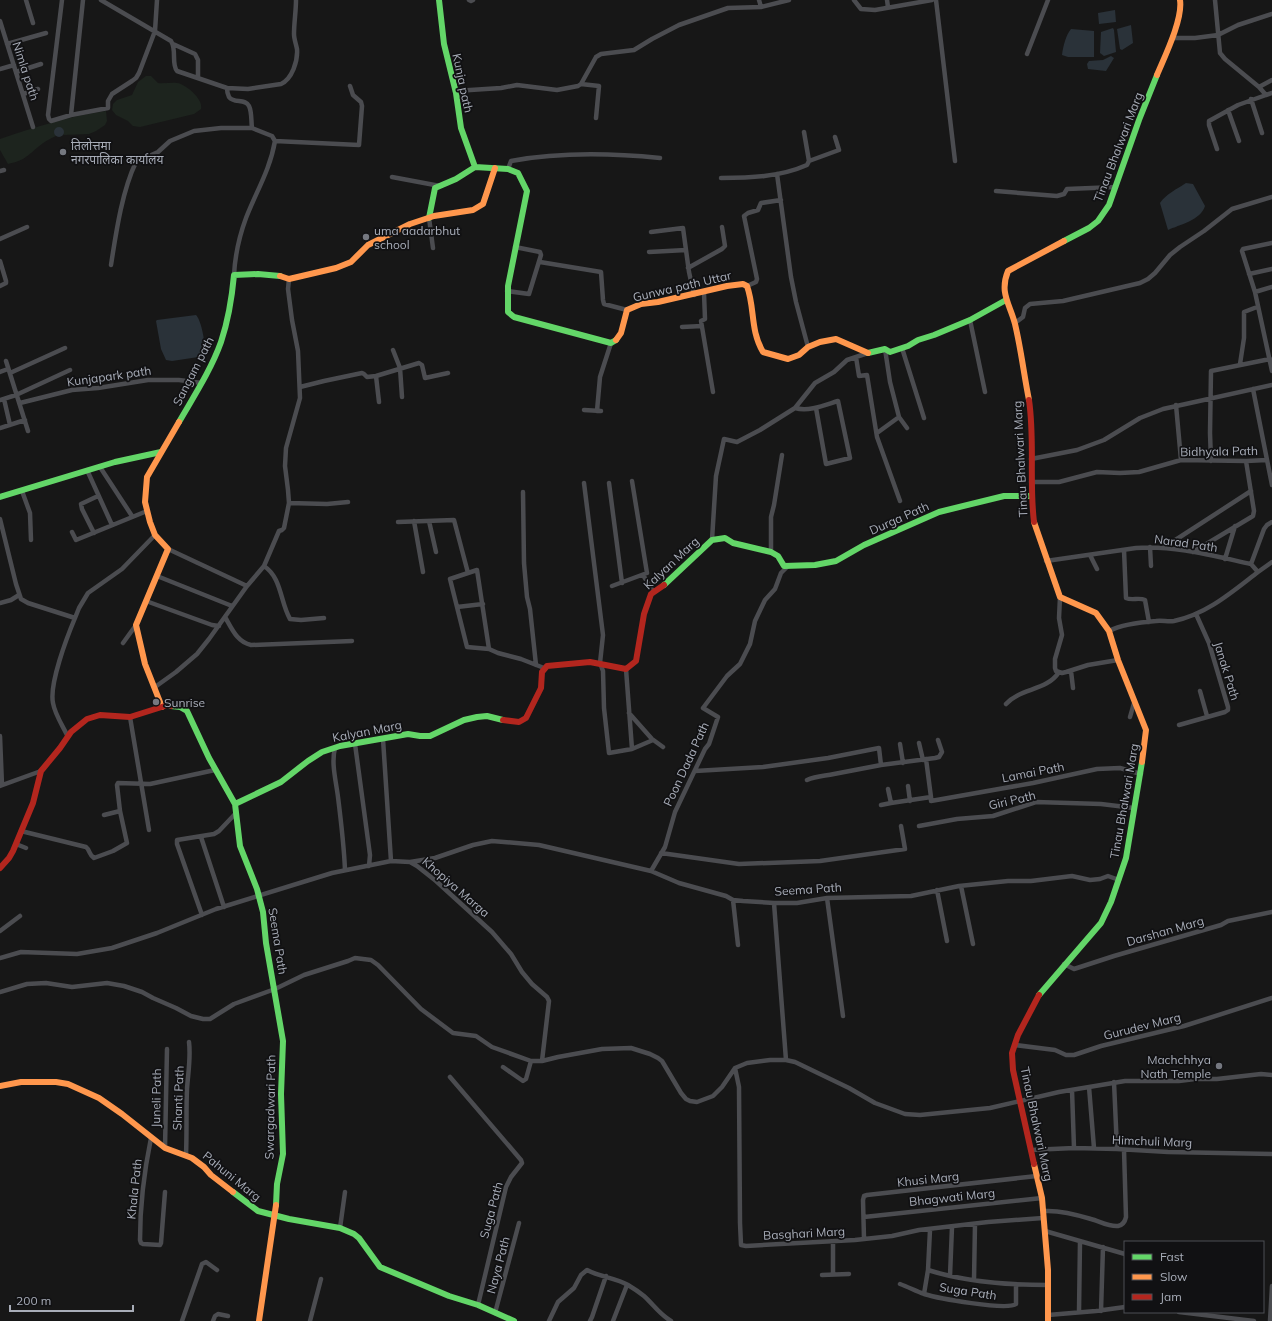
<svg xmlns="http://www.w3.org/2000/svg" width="1272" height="1321" viewBox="0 0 1272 1321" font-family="Mulish,'Noto Sans Devanagari',sans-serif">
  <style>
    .green { fill: #1d241e }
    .water { fill: #2a3239 }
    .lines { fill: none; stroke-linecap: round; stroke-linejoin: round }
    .street { stroke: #4b4c50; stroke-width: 4.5 }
    .fast { stroke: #63d668; stroke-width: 6 }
    .slow { stroke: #ff974d; stroke-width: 6 }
    .jam { stroke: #b3261e; stroke-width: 6 }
    .poi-dot { fill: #757880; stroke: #111113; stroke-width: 1.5 }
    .labels { text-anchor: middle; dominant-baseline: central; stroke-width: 3.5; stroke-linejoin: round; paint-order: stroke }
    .street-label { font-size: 12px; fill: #a8adb8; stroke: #111113 }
    .poi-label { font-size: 12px; fill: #a8adb8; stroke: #111113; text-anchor: start }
  </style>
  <rect width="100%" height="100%" fill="#171717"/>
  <!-- green -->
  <path class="green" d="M146,76H151L158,83C164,84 171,82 177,83C186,84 204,100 201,109L194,114L140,127L133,126L128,121L116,115L112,110L113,104L117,100L132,95L138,82Z
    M106,111L107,121L105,125L96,131L89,134L63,135L64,134L54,131L56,136C41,142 35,151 23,159C19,161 13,163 8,164L0,150V139C35,127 70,116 106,111Z"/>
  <!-- water -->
  <path class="water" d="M1115,10L1116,22L1099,24L1098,13Z
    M1131,25L1133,43L1122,50L1120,49L1117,29Z
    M1113,28L1114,30L1116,52L1104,56L1100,53L1101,32Z
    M1071,29L1094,31V57H1068L1062,55C1063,46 1066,35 1071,29Z
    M1111,56L1114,58L1106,71L1088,69L1087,64L1089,61L1103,60Z
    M54 132a5 5 0 1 1 10 0a5 5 0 1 1-10 0Z
    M1186,183L1193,184L1205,206C1201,220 1179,225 1168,230L1160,203C1166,194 1177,189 1186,183Z
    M196,315C202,321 206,347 205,356L172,361L166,360L161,349L156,321L157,320Z"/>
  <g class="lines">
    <!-- street -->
    <path class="street" d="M26,0L33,23
      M62,0L48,115L49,119L51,121L71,115L108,108V101L112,94L132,81L136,78L139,73L155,31L157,0
      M101,0L171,41C177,50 171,63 177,71L227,88L248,89L281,84C292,79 298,61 297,49C296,44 294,39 294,34C294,23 296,11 296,0
      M469,0L471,1L473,0
      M759,0L761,7
      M854,0L861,9L875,10L932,0
      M887,0L888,7
      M936,0L955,161
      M1215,0L1220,53L1225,59L1259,87L1272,80
      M0,21L33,127
      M1172,38H1195L1218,35L1238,25L1272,14
      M7,44L46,33
      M173,44L195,54L198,60V77
      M1027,54L1048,0
      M0,69L14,65
      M16,72L41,64
      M581,84L599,86L596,118
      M227,88C227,91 228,95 229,97C234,104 245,98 249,106C252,112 251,121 252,128L272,136L275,141C270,170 256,192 246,218C239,237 235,256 234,275
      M455,91L501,88L517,85L557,90L578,86L581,84L596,57L601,54L634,50L652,39L679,25L728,8L761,7L789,0
      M23,94L38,89
      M1266,95L1272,93
      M1251,99L1262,133
      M1228,110L1239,141
      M71,115L83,0
      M275,141L359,145L362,106L361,102L353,95L350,86
      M1217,149L1209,125V121L1238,105L1266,95L1259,87
      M809,161L839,150L835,137
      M508,169L511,161C560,152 610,153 660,158
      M0,171L4,170
      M777,174L791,277L796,302L808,347
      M392,177L440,186
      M721,178C749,178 780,177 807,165L809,161L804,132
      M996,191L1057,196L1064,194L1067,189L1116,187
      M429,218L433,248
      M651,232L683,228L689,272L694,295
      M0,239L27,227
      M1272,243L1243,249L1242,251L1255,292L1272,371
      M649,252L686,250
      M0,261L6,281V283L0,286
      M540,262L601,272L603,300L604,304L627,310
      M111,265C116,233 122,191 136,162L158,152L170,141L194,131L221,128H252
      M688,268L722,249L725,246L722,227
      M1249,274L1272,269
      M747,286L756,282L757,279L744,216L748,213L758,210L761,203L781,200
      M507,291L529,294L541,255L540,252L515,247
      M1255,292L1272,287
      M704,293L705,319L701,321L713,392
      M970,320L985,392
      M1015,323L1023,317L1025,308L1030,304L1063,301L1140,283L1148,279L1155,273L1170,255L1180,247L1204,231L1232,209L1272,197
      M682,327L702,326
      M902,348L924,418
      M885,349L890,382L899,417L907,428
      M393,350L400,368L402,397
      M856,357L859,376L867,375L877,437L900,501
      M6,361L28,431
      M1240,364L1244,338V312L1257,307
      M0,372L8,369
      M10,373L65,348
      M376,376L379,402
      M300,387L324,381L362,373L364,374L367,377L376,376L419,363L422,365L425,378L448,373
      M1253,389L1272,485
      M4,399L10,425
      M0,400L16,395L70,370
      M20,403L72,390L98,388L148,380H179L202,383
      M1176,405L1181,460
      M795,408C809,412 825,405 838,401L850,458L826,464L816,408
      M584,410L601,411
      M597,411L600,377L611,343
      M0,428L25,420
      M877,433L899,417
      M1031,459L1077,450L1104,440L1140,418L1163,409L1272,385
      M1211,461L1210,433L1211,371L1270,359
      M100,467L132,516
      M87,470L112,525
      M1031,482H1059L1097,472L1120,473L1139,472L1181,460L1246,461L1267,460
      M584,483L603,635L600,663L603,671L604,708L609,753L632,749L626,669
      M609,483L622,583
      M22,491L30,513L31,540
      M523,492L524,563L527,597L530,609L536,665
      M289,503L327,504L348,502
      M0,519L16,584L21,599L28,603L75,618L79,608L88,593L122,569L155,535
      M414,521L423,572
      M429,521L436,552
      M398,522L454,520L468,573
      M72,532L76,540L147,511
      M94,533L82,509L81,504L98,496
      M712,540L716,476L724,439L737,442L760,430L795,408L815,383L834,372L847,360L868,353
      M1150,547L1151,566
      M1163,548L1251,491
      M168,549L247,586
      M1124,550L1126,598C1132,601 1139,597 1145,600L1149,622
      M771,552V517L774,505L782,455
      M1193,552L1253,516L1254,511L1246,461
      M1090,555L1097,569
      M1225,559L1235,526
      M1046,561L1136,548C1174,545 1214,556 1251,564
      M264,566C282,578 280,602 290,619L301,620L324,618
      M1258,572L1272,562
      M643,575L653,591
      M157,576L232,606
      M612,586L647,573L632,481
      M1060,597L1059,618L1062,635L1055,659V668L1056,671L1062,673L1066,672L1088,665L1118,660
      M146,601L212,625L219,626
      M0,603L11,600L19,595
      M457,607L483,604
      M225,617C232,629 237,642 251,645L352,641
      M1109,631C1121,625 1142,622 1156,621C1162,620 1168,622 1174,621C1207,614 1232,592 1258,572L1251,564L1264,529L1267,525L1272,522
      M123,643L136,625
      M489,649L477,570L450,579L467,647L489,649L498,653L521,659L544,668
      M1071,671L1073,688
      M155,687L176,672L197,654L209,639L247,586L264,566L279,531L282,530L284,528L289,503L288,490L285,466L286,448L300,398L298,351L292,320L288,289L289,279
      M1200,691L1207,716
      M1006,704C1020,688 1047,691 1059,672
      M629,713L652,739L663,747
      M130,717L149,830
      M1130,717L1134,703
      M1179,725L1225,712L1228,710V707L1209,643L1196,614
      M0,736L2,785
      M68,737C63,726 55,715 53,703C49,684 67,637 75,618
      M383,739L391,861
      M919,743L923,760
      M355,744L370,855L369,866
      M900,744L903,763
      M335,748C331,763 336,781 338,797C341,821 344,846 345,870
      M632,749L653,740
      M695,771L763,767L828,758L879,748L881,765L935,758L939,757L942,752L938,740
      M807,780C816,776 825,776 834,774C850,771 865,768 881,765
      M0,786L41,771
      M908,786L910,801
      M888,789L891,803
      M931,797V801L1033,783L1097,769L1120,768L1141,774
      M881,805L891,803L931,797L926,759
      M104,815L120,811L117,785L118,783L150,784L215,770
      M919,826L957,819L993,816L1036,802L1101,804L1134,808
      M21,831L86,847C90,850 89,855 94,858L113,851L127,843L120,811
      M201,837L224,907
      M16,844L26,848
      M661,853L739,864L820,861L905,849L901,826
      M410,862L435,858L473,845L492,841L539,845L651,871L679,883L726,896L733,900L743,901L774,903H797L827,898L911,896L959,886L1008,881H1031L1072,876L1090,880L1100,879L1108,876L1119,880
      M651,871L665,847L675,812L705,749L709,744L718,717L703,708L727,676L740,664L750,644L755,621L765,600L775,589L781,573L787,567
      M961,886L973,944
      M937,890L947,941
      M827,898L843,1016
      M733,900L738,945
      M774,903L786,1060
      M202,915L177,844V840L214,834L219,831L236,813
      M0,931L20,916
      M0,958L21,952L77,954L112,948L157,933L216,909L332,873L391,861L410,862L417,866L436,881L492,932L511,954L522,972L532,984L547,997L549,1001L542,1061
      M1064,964L1074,969L1114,956L1221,925L1228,921L1272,912
      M0,992L27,984L46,983L72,987L107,983L124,986L142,992L153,998L176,1008L191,1016L203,1019H210L234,1004L275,989L304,975L348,961L355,958L371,960L378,965L421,1009L453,1033L476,1036L492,1047L531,1061H542L558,1057L602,1049L631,1048L650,1054L658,1058L662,1061L681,1093L686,1099L690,1101L697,1102L713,1096L722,1087L735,1068L747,1063L770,1060H786L795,1062L849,1088L875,1103L905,1114L920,1115L990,1108L1059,1092L1125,1081H1179L1195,1079H1217L1261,1074L1272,1075
      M1015,1045L1055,1050L1066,1055H1074L1101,1046L1184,1026L1272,998
      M503,1067L523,1081L526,1079L531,1061
      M735,1068L739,1087L740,1223L741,1245L746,1246L855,1240L892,1236L919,1230L988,1222L1043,1218
      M450,1077L521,1160L522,1163L511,1177L506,1187L478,1305
      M1114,1082L1117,1149
      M1089,1087L1094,1148
      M1072,1090L1074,1148
      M151,1138C144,1172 140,1207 140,1240L141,1243L143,1244L160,1245L161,1243L165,1192
      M165,1148L167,1049
      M1031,1150L1074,1148L1117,1149L1168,1152L1272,1154
      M186,1155C187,1133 186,1111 187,1089C188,1073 191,1058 189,1042
      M1044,1211C1060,1210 1075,1214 1091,1219C1099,1221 1109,1227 1118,1226C1123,1225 1125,1222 1126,1217L1124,1150
      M864,1217L1042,1198
      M340,1228L345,1192
      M930,1230L928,1270C966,1282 1008,1285 1048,1285
      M1045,1231L1125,1254
      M864,1239L863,1200L864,1196L867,1195L1037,1176
      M833,1274V1242
      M822,1275L849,1274
      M950,1276L952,1227
      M974,1280L975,1224
      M900,1284C908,1287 916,1291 924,1294C937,1298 1007,1311 1016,1304V1285
      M924,1294L928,1270
      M1101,1311L1103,1247
      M1079,1312L1080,1241
      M1179,1312L1254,1321
      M495,1313L519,1223
      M1048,1315L1096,1311L1125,1307
      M182,1321L202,1264L206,1262L217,1270
      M213,1321L215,1316L218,1314L228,1316
      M310,1321L321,1279
      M549,1321L558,1302L574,1288L581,1275L587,1270C600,1277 616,1278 628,1285C633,1288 639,1292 644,1296C653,1304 659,1314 671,1321
      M590,1321L592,1317L606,1276
      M613,1321L627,1285
      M1270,1321L1272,1286"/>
    <!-- fast -->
    <path class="fast" d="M439,0L444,44L456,93L461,128L475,167
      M429,218L435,188L456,179L475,167L508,169L518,173L527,191L508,286V312L514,317L611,343L616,340
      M1064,241L1089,228L1098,221L1109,205L1139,120L1157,75
      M868,353L885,349L890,352L908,346L918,340L934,335L970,320L1006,300
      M179,422C194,396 211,370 221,342C228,321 232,297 234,275L258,274L280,276
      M0,497L115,462L161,452
      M664,585L712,540L725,538L733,543L771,552L778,556L784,566L815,565L836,561L864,545L939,512L1004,496H1031
      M171,706L180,707L187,711L209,758L235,804L281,782L308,761L322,752L340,746L408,734L420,736H430L464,720L477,717L487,716L503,720
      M235,804L240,846L257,889L263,912L266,943L283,1041L281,1094L283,1154L277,1184L276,1205
      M1039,995L1101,923L1111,902L1126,858L1142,762
      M233,1192L258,1211L289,1219L340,1228L354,1234L359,1238L380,1267L449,1296L478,1305L514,1321"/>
    <!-- slow -->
    <path class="slow" d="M1157,75C1165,56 1183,19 1180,0
      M280,276L289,279L336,268L351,262L368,245L410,224L434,216L473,210L483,204L495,168
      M616,340L621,333L627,310L641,304L658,302L727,286L743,284L747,286C755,308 750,330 763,352L788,359L799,355L808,347L820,342L836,339L868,353
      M1029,400C1024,375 1021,349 1015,324C1010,304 999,293 1008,271L1064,241
      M1034,522L1060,597L1096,613L1109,631L1118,660L1146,730L1142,762
      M162,707L145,664L136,625L168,549L155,535L150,522L145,502L147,477L179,422
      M0,1086L21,1082H56L68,1084L99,1098L122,1114L165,1148L192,1158L204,1167L211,1175L233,1192
      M1034,1164L1042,1198L1048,1270V1321
      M259,1321L276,1205"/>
    <!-- jam -->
    <path class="jam" d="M1029,400C1035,441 1029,482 1034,522
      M503,720L519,722L526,718L541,688L542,672L547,666L590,662L626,669L636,661L644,614L651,594L664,585
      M0,868L9,858L13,851L33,803L41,771L60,748L71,732L87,719L100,715L130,717L168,705L171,706
      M1034,1164L1013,1070L1012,1053L1018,1035L1039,995"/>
  </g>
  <!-- markers -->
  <g class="poi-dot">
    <circle cx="63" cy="152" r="4"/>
    <circle cx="366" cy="237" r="4"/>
    <circle cx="156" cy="702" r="4"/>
    <circle cx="1219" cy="1066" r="4"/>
  </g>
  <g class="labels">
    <!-- street labels -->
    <g class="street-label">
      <text transform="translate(26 71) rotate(72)">Nimla path</text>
      <text transform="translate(463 83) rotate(78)">Kunja path</text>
      <text transform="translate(1118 147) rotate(-69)">Tinau Bhalwari Marg</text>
      <text transform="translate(682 286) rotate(-13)">Gunwa path Uttar</text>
      <text transform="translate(193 371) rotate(-63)">Sangam path</text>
      <text transform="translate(109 376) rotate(-8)">Kunjapark path</text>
      <text transform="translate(1219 451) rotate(-1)">Bidhyala Path</text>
      <text transform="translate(1020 459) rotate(-93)">Tinau Bhalwari Marg</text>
      <text transform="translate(899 518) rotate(-24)">Durga Path</text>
      <text transform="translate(1186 543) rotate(8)">Narad Path</text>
      <text transform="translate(671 563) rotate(-43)">Kalyan Marg</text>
      <text transform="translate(1227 671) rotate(73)">Janak Path</text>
      <text transform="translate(367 731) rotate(-11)">Kalyan Marg</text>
      <text transform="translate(686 764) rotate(-65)">Poon Dada Path</text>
      <text transform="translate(1033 772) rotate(-11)">Lamai Path</text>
      <text transform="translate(1012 800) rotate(-13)">Giri Path</text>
      <text transform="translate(1124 801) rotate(-80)">Tinau Bhalwari Marg</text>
      <text transform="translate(456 887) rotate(41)">Khopiya Marga</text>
      <text transform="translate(808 889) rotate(-4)">Seema Path</text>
      <text transform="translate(1165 931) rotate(-16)">Darshan Marg</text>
      <text transform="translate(278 941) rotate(81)">Seema Path</text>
      <text transform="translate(1142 1026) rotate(-14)">Gurudev Marg</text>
      <text transform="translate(156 1098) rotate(-89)">Juneli Path</text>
      <text transform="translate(178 1098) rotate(-88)">Shanti Path</text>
      <text transform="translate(270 1107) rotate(-89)">Swargadwari Path</text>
      <text transform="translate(1037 1124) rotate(78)">Tinau Bhalwari Marg</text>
      <text transform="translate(1152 1141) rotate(2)">Himchuli Marg</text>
      <text transform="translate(232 1176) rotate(39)">Pahuni Marg</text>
      <text transform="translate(928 1179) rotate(-6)">Khusi Marg</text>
      <text transform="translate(134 1189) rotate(-84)">Khala Path</text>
      <text transform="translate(952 1197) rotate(-6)">Bhagwati Marg</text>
      <text transform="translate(491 1210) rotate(-75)">Suga Path</text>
      <text transform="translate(804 1233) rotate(-3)">Basghari Marg</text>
      <text transform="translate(498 1265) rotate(-75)">Naya Path</text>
      <text transform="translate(968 1291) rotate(9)">Suga Path</text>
    </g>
    <!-- poi labels -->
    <g class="poi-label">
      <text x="71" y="145">तिलोत्तमा<tspan x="71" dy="14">नगरपालिका कार्यालय</tspan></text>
      <text x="374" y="230">uma aadarbhut<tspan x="374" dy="14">school</tspan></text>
      <text x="164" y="702">Sunrise</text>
      <text x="1211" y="1059" text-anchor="end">Machchhya<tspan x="1211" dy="14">Nath Temple</tspan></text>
    </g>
  </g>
  <!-- legend -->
  <rect x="1124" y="1241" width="140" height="72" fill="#111113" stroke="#4d4f55"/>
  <rect x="1132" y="1254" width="20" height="6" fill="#63d668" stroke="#4d4f55"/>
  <text x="1160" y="1261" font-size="12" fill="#a8adb8">Fast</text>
  <rect x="1132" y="1274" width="20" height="6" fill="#ff974d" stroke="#4d4f55"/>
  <text x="1160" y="1281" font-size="12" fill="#a8adb8">Slow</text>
  <rect x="1132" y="1294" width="20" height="6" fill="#b3261e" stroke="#4d4f55"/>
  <text x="1160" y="1301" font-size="12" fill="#a8adb8">Jam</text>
  <!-- scale -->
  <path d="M10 1305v6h123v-6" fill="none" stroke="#a8adb8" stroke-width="2"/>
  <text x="16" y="1305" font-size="12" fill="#a8adb8" stroke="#111113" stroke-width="3" paint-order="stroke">200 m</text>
</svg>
